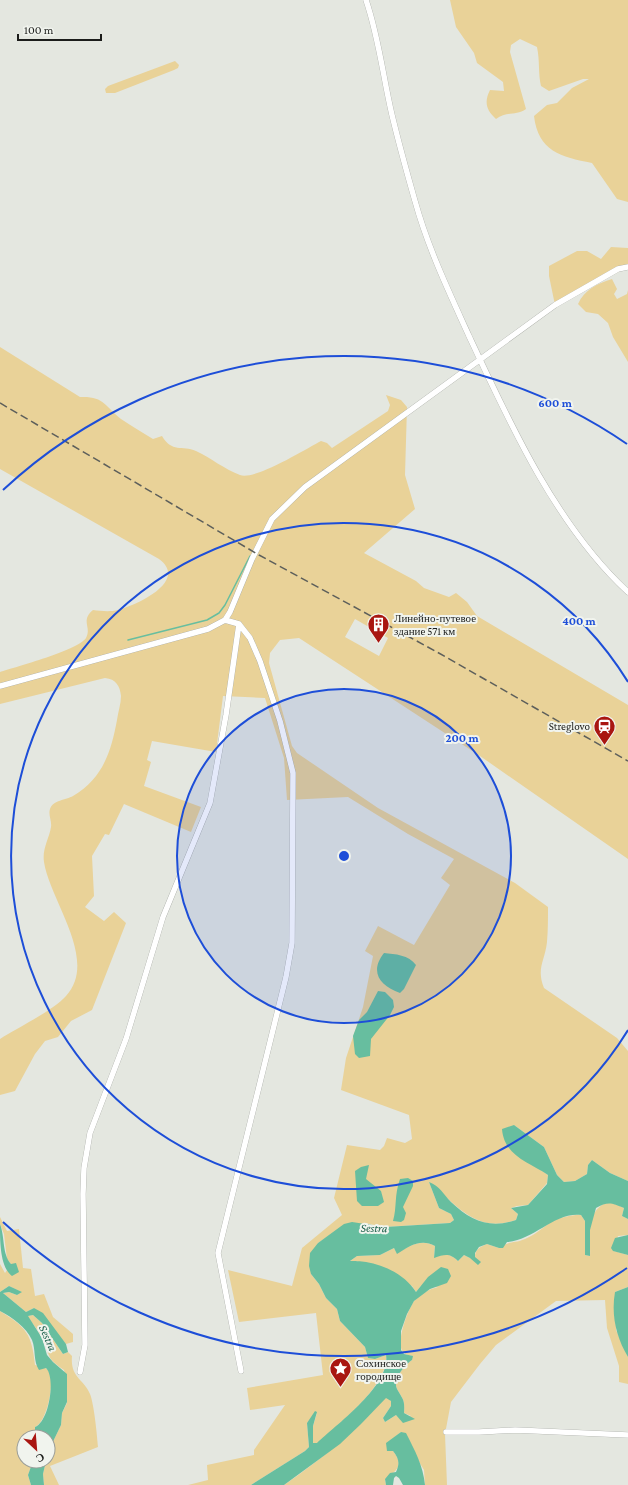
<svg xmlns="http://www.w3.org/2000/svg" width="628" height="1485" viewBox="0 0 628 1485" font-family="'Crimson Pro',serif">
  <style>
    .green { fill: #e9d298; fill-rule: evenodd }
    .water { fill: #67be9f }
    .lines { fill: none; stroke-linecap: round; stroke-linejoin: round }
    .stream { stroke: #67be9f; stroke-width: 1.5 }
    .minor-casing { stroke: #a0a39d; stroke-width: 6 }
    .minor { stroke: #fff; stroke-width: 5.5 }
    .rail { stroke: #5d5f5b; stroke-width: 1.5; stroke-dasharray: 8 4; stroke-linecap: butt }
    .ring { fill: none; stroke: #1d4ed8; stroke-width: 2 }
    .labels { text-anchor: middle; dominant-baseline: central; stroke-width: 4; stroke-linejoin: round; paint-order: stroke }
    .poi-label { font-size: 11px; fill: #1b1c1a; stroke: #f1f4ee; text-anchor: start }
    .water-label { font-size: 12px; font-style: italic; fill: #20634e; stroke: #f1f4ee }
    .centre { fill: #1d4ed8; stroke: #f1f4ee; stroke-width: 2 }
    .ring-label { font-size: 12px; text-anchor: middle; font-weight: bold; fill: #1d4ed8; stroke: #f1f4ee; stroke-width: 4; stroke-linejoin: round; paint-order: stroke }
  </style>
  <rect width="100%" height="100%" fill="#e4e7e0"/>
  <!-- green -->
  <path class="green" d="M450,0H628V202L617,199L592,163C561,157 538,151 534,116L547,105L557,103L572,88L589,79H583L549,91L541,86C538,73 540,61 537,47L520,39L511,45L510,52L526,109C516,116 506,111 496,119C486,110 484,102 490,90L504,91L503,82L477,63L474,53L456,27Z
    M175,61L179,65L178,68L174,70L115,93H106L105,89L108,86Z
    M611,247L628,248V267L555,305L549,276V266L577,251H587L601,259Z
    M612,279L617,289L614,294L617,299L627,294L628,290V362L613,337L608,323L598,314L586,312L578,304C584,290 598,283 612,279Z
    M0,347L80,397C104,396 105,406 121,419C131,426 142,432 153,439L162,436C172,453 182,445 196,451C211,458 224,469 240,475C254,481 306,449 321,441L327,443L332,448L388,411L390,405L386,395L401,400L407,407L405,475L415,509L364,553L416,581L424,588L449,597L456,593L467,602L477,616L628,705V859L480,756L299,638L280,640L270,653L269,663L292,746L297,753L378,808L515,883L548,907C548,918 548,930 547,942C545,961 536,968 544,988L617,1038L628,1051V1181L610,1173L592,1160L588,1165L587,1174L575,1181L564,1182L557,1175L544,1147L514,1125L538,1168L548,1175L547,1183L528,1205L517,1206L511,1208L518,1214L516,1220C476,1234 457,1205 429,1182L439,1208L451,1214L454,1220L450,1223L385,1227L364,1223L330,1235L318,1243L311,1274L319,1284L326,1298L337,1309L340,1321L365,1347L368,1358L375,1359L386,1355C389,1386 338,1424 317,1444L313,1443V1426L317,1413L307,1423L309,1447L305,1451L251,1485H188L208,1480L207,1465L254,1455V1450L285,1405L250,1410L247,1388L323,1375L316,1313L239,1322L228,1270L292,1286L302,1248L342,1215L334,1198L347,1145L380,1150L384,1146L387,1138L405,1143L412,1139L409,1115L341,1090L346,1058L363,1007L373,956L365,951L378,926L414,945L450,885L441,878L454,859L408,834L348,797L287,800L284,758L265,698L223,696L216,752L152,741L147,760L151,762L144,786L201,807L191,832L124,804L109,835L105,834L92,856L94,896L85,907L104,921L114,912L126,923L92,1010L71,1021L58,1037L45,1041L35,1054L15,1091L0,1095V1039C17,1028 54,1010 66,996C99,960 50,901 44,862C42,849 49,839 51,827C52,821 48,815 50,809C53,800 66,800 73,796C103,778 111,752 117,720C118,712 121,704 121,696C120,686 116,679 105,678L0,704V672C16,667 78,650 86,638C92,627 80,621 93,610C101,611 110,612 118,610C137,605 189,581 159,559L0,469ZM355,619L388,638L379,656L345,637Z
    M605,1203H613L624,1208L622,1216L628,1219V1235L618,1236L614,1251L628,1255V1287L615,1292L616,1330L628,1357V1384L619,1382V1366L607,1328L605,1300L556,1301L496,1345L480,1364L451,1402L445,1434L447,1485H425L424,1470L401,1432L395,1437L387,1451H393C404,1465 398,1470 385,1479L386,1485H284C322,1459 355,1431 386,1397L391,1401V1406L383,1418L385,1422L396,1415L401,1419L411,1416L404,1413C405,1399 403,1400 397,1389C392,1379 405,1365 412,1360V1356C410,1355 406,1355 404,1353C394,1346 408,1309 414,1301C420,1294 429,1289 438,1287L421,1286L416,1292L412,1286L356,1261H350L357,1256L380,1255L394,1248L397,1253C409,1246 421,1238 435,1246L434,1257C445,1254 450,1253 458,1261L464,1255L470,1258L475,1257C475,1249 480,1247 487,1244L499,1248C511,1240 513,1244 525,1239C535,1235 542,1228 551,1222C555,1219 575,1214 581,1215L585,1221V1255L590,1256C591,1236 584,1215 605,1203Z
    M0,1217L7,1231L19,1229L23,1268L31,1269L35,1296L44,1294L53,1317L73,1334V1342L66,1344L34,1308L26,1312L3,1293L9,1292L17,1295L21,1292L9,1286L0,1292V1264L5,1273L11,1264L7,1259L4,1234L0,1224Z
    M0,1311C26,1327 32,1334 35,1365C40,1366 47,1367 49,1372C55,1383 47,1422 35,1427V1437H24V1461H33L28,1475L31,1485H0Z
    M33,1315L42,1323L63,1354L68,1352L72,1356C70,1378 84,1379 90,1394C94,1404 97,1434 98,1447L50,1466L59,1485H44L43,1474L46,1461H48V1452L61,1425L62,1413L67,1403V1383L64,1370C43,1356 52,1355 42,1337C38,1330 32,1323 27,1316Z"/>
  <!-- water -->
  <path class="water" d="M384,953C395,954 409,955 416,965L404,989L400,993C380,986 369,972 384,953Z
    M378,991L385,992L393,1000L394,1007L390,1015L371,1039L370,1056L359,1058L355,1054L353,1036L359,1020L367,1012Z
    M514,1125L544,1147L557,1175L564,1182L575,1181L587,1174L588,1165L592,1160L610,1173L628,1181V1219L622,1216L624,1208C612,1203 608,1201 596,1208L590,1230V1256L585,1255V1221L581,1215C554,1212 535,1240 507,1242L503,1248H499L487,1244L479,1247L475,1253V1257L481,1262L478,1265L470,1258L464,1255L458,1261C450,1253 445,1254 434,1258L435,1246C421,1238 409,1246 397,1254L394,1248L380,1255L357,1256L350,1261C354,1261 361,1261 366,1262C385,1265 405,1275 416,1292L428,1277L441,1267L448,1269L451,1276L447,1283L430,1289L414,1301L407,1314L401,1331V1350L404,1354L413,1356L412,1360C405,1365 392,1379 397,1389C403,1400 405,1399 404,1413L415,1419L403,1423L396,1415L385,1422L383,1418L391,1406V1401L386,1398L361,1424L340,1444L284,1485H251L305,1451L309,1447L307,1423L315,1411L317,1412L313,1426V1443H317C337,1424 391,1385 386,1355L375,1359L368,1358L365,1347L340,1321L337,1309L326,1298L319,1284L311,1274L309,1266L310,1253L318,1243L344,1224L352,1222L385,1227L450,1223L454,1220L451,1214L439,1208L429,1182C440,1186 443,1194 451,1202C471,1221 490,1229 516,1220L518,1214L511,1208L528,1205L547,1184L548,1175C529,1162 504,1156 502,1129Z
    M369,1165L366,1179L381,1191L384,1202L378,1206H362L357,1201L355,1171L361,1167Z
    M408,1178L413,1181V1186L403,1207L406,1213L404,1220L401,1222L393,1221C397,1207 394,1196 400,1179Z
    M0,1224C5,1237 2,1254 11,1264L16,1263L19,1272L12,1276C0,1267 0,1242 0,1224Z
    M628,1235V1255L613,1251L611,1248L615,1238Z
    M9,1286L22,1292L17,1295L9,1292L3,1293L26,1312L34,1308L43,1313L66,1344L68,1352L63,1354L42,1323L33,1315L28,1316L42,1338L47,1355L53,1362L67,1374V1402L62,1413L61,1425L48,1452V1437H35V1427C49,1422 56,1378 46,1368L39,1370C33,1361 36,1350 32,1340C26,1327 12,1317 0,1311V1292Z
    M628,1287V1357C616,1337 611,1315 615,1292Z
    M401,1432L406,1433C415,1451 423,1465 425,1485H403L399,1478L396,1476L394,1478L393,1485H386L385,1479L390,1473L396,1472C400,1463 399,1459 393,1451H387L386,1443Z
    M33,1461H46L43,1474L44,1485H31L28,1475Z"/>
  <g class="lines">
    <!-- stream -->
    <path class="stream" d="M128,640L207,620L219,613L225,605L250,556"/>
    <defs>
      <path id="minor" d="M366,0C379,38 383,77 392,115C399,144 407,173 415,201C428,248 449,292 469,336C509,422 557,527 628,592
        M225,620L239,624L250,638L260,661L280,721L293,773L292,943L286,977L218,1253L241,1371
        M0,686L208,629L225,620L230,612L252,559L272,519L305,487L555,305L618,269L628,267
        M80,1372L85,1345L83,1194L84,1168L90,1133L126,1039L163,917L210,803L226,715L239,624
        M446,1432H479L515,1430L628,1435"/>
    </defs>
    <!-- minor casing -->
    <use href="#minor" class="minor-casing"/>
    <!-- minor -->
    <use href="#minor" class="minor"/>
    <!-- rail -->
    <path class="rail" d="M0,403L259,555L437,652L628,761"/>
  </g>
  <!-- distance rings -->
  <circle cx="344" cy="856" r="167" fill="#1d4ed8" fill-opacity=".12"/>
  <g class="ring">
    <circle cx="344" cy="856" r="167"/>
    <path d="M628 1030A333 333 0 1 1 628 682"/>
    <path d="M627 1268A500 500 0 0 1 3 1222M3 490A500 500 0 0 1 627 444"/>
  </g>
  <!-- icons -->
  <defs>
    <symbol id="building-pin" viewBox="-11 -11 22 30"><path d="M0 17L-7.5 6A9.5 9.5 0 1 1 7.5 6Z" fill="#a91611" stroke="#f1f4ee"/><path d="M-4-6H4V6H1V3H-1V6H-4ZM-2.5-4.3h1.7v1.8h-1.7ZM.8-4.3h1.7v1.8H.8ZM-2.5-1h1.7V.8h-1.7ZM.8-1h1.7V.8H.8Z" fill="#fff"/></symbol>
    <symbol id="station-pin" viewBox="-11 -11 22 30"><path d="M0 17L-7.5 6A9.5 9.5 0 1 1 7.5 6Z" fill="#a91611" stroke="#f1f4ee"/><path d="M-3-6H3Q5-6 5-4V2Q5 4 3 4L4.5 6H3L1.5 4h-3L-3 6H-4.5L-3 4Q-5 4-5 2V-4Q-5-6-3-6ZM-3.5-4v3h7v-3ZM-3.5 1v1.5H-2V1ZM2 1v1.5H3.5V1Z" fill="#fff"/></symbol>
    <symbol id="sight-pin" viewBox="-11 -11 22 30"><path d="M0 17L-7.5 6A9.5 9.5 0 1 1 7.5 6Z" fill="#a91611" stroke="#f1f4ee"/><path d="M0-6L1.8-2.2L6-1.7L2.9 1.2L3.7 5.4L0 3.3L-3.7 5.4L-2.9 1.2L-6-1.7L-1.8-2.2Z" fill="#fff"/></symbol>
  </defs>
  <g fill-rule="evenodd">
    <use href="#building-pin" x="366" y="612" width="25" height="34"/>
    <use href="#station-pin" x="592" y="714" width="25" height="34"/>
    <use href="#sight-pin" x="328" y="1356" width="25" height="34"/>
  </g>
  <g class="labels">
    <!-- poi labels -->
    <g class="poi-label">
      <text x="394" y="618">Линейно-путевое<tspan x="394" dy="13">здание 571 км</tspan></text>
      <text x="590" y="726" text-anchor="end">Streglovo</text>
      <text x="356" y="1363">Сохинское<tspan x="356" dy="13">городище</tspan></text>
    </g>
    <!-- water labels -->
    <g class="water-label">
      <text transform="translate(374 1228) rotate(1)">Sestra</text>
      <text transform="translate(48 1338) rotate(66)">Sestra</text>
    </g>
  </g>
  <circle cx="344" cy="856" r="6" class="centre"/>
  <g class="ring-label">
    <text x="555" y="407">600 m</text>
    <text x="579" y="625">400 m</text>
    <text x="462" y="742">200 m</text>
  </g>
  <!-- north arrow -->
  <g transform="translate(36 1449) rotate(154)"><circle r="19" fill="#f1f4ee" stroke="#9b9e99"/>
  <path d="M0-3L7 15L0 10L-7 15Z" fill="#a91611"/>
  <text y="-6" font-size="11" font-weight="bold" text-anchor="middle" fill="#1b1c1a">С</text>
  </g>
  <!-- scale -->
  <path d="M18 34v6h83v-6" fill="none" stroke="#1b1c1a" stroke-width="2"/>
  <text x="24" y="34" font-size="12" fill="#1b1c1a" stroke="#f1f4ee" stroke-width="3" paint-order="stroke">100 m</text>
</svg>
